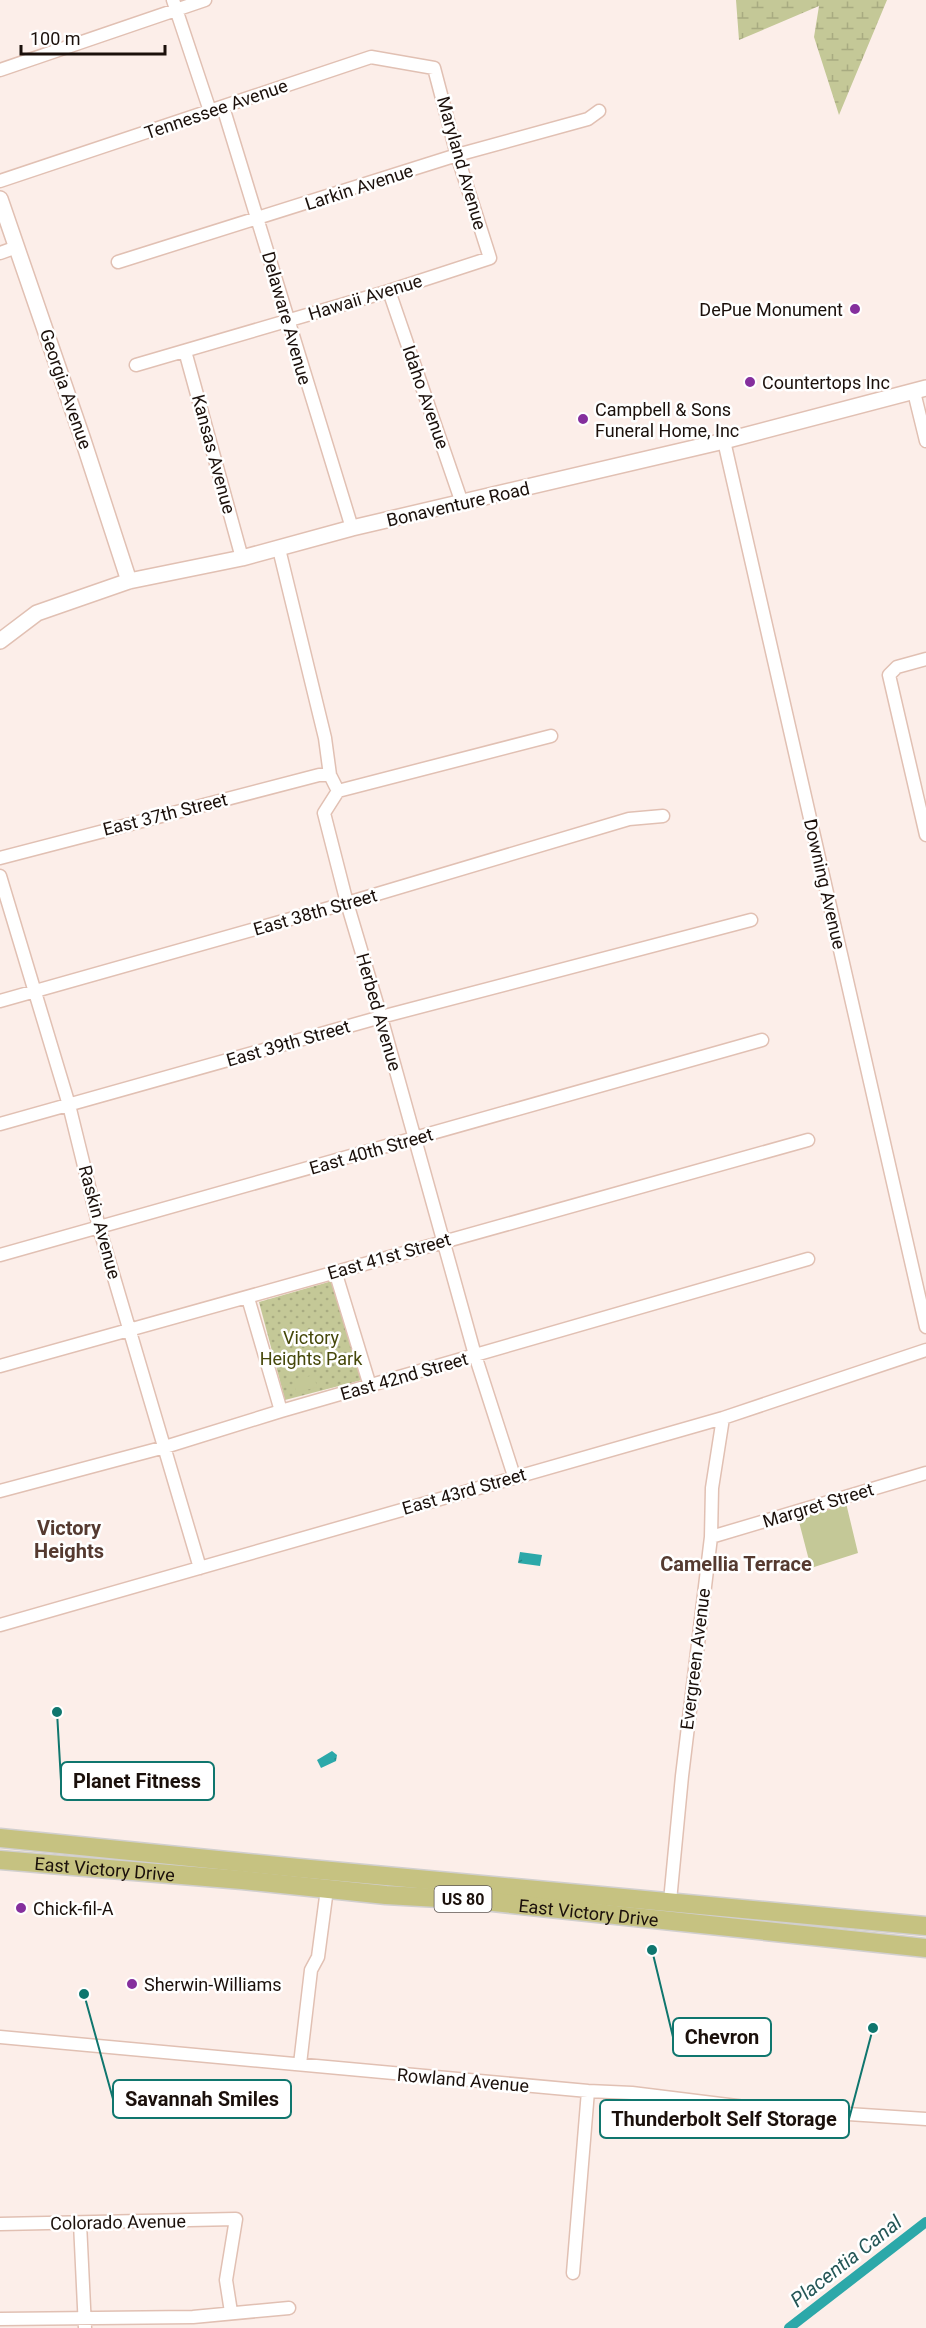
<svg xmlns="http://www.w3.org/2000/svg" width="926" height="2328" viewBox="0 0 926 2328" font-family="Roboto,sans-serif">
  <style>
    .grass { fill: url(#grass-dots) }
    .wetland { fill: url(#wetland-marsh) }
    .garden { fill: #c4c897 }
    .water { fill: url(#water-ripples) }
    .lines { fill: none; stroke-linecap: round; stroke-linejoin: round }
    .canal { stroke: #2ca8a9; stroke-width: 10 }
    .minor-casing { stroke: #e1c0b3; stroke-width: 15 }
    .tertiary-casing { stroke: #e1c0b3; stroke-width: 18 }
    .primary-casing { stroke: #d1cfce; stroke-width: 21 }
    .minor { stroke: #fff; stroke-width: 12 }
    .tertiary { stroke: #fff; stroke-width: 15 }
    .primary { stroke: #c6c281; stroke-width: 18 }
    .poi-dot { fill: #852f9d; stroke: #fff; stroke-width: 2 }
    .labels { text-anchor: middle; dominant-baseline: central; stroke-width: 5; stroke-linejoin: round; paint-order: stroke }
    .shield { fill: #fff; stroke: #5f5854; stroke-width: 1.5 }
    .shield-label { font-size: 16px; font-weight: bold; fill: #1b100b }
    .street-label { font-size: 18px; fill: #1b100b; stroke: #fff }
    .poi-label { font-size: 18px; fill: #1b100b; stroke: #fff; text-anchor: start }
    .park-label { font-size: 18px; fill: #46480a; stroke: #fff }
    .neighbourhood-label { font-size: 20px; font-weight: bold; fill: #553a30; stroke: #fff }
    .water-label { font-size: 20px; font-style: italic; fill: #255757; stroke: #fff }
    .leader { fill: none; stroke: #0f766e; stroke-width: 2 }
    .callout-dot { fill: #0f766e; stroke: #fff; stroke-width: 2 }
    .callout { fill: #fff; stroke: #0f766e; stroke-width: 2 }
    .callout-label { font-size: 20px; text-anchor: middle; font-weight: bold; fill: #1b100b }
  </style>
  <defs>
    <pattern id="grass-dots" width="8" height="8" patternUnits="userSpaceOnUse" patternTransform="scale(1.5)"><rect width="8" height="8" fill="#c4c897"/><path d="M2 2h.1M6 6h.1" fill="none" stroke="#a8ab81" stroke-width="1.8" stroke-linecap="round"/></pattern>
    <pattern id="wetland-marsh" width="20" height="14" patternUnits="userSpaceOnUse" patternTransform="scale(1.5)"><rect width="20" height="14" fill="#c4c897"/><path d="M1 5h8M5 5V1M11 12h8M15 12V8" fill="none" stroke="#a8ab81"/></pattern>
    <pattern id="water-ripples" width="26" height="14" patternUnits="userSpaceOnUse" patternTransform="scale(1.5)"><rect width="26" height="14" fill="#2ca8a9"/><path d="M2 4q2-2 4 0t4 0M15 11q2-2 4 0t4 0" fill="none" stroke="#258788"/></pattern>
  </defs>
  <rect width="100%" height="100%" fill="#fceee9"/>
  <!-- grass -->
  <path class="grass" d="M332,1281L362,1380L285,1400L259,1302Z"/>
  <!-- wetland -->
  <path class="wetland" d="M736,0H887L839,115L814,37L819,6L739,40Z"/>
  <!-- garden -->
  <path class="garden" d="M314,1375L317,1387L296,1393L294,1380Z
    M846,1503L858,1553L811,1568L798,1518Z"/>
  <!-- water -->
  <path class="water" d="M520,1552L542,1555L540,1566L518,1563Z
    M332,1751L337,1755L336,1761L321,1768L317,1760Z"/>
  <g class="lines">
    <!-- canal -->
    <path class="canal" d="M789,2328L926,2222"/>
    <defs>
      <path id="minor" d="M173,0L210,111
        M0,70L205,0
        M223,107L352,528
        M0,181L371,57L434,68L457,155L490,258L389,291L136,365
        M0,253L17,247
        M118,262L457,155L588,119L599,111
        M389,291L462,503
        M185,351L242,558
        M914,392L926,441
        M724,441L926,1327
        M279,549L325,738L330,775L338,791L324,813L347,903L381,1017L475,1355L514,1476
        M926,659L897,667L889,675L926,835
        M338,791L551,736
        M0,858L319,775H330
        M0,876L69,1105L99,1227L200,1568
        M0,1001L347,903L629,819L663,816
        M0,1124L381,1017L751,920
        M0,1255L762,1040
        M335,1271L370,1386
        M248,1298L281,1411
        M0,1366L808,1140
        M0,1491L165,1447L281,1411L808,1259
        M711,1537L926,1473
        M0,1625L723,1418L926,1350
        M670,1901L682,1776L711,1537L712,1488L723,1418
        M0,2037L588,2091L632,2093L753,2108L926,2119
        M300,2064L311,1970L318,1957L327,1889
        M80,2223L85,2328
        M0,2224L236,2219L226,2280L231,2312
        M573,2273L588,2091
        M0,2319L193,2317L289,2308"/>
      <path id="tertiary" d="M0,199L82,437L129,581
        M0,641L37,613L129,581L242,558L352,528L724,441L926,388"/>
      <g id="primary">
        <path d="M0,1838L299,1868L926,1926"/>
        <path id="s1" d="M0,1860L242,1880L386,1895L474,1900L926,1948"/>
      </g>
    </defs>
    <!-- minor casing -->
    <use href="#minor" class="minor-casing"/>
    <!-- tertiary casing -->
    <use href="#tertiary" class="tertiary-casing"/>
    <!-- primary casing -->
    <use href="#primary" class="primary-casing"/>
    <!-- minor -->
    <use href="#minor" class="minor"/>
    <!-- tertiary -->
    <use href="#tertiary" class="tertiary"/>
    <!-- primary -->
    <use href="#primary" class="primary"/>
  </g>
  <!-- markers -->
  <g class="poi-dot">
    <circle cx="855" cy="309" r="6"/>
    <circle cx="750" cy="382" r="6"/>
    <circle cx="583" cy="419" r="6"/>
    <circle cx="21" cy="1908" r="6"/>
    <circle cx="132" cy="1984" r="6"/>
  </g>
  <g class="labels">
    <!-- shield labels -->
    <rect class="shield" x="434.5" y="1886" width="57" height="26" rx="4.5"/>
    <g class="shield-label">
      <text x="463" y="1899">US 80</text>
    </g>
    <!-- street labels -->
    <g class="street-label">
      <text transform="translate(216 109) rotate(-19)">Tennessee Avenue</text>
      <text transform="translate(462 163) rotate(74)">Maryland Avenue</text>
      <text transform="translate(359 187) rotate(-18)">Larkin Avenue</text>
      <text transform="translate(365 297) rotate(-17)">Hawaii Avenue</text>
      <text transform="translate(287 318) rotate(74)">Delaware Avenue</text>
      <text transform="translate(66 389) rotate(71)">Georgia Avenue</text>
      <text transform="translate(426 397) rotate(71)">Idaho Avenue</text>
      <text transform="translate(214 454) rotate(75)">Kansas Avenue</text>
      <text transform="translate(458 504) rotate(-13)">Bonaventure Road</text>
      <text transform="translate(165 814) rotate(-14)">East 37th Street</text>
      <text transform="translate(825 884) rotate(77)">Downing Avenue</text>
      <text transform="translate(315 912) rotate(-16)">East 38th Street</text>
      <text transform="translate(379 1012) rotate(74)">Herbed Avenue</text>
      <text transform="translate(288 1043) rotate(-16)">East 39th Street</text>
      <text transform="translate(371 1151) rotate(-16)">East 40th Street</text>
      <text transform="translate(100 1222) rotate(75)">Raskin Avenue</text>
      <text transform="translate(389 1256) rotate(-16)">East 41st Street</text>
      <text transform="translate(404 1376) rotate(-16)">East 42nd Street</text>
      <text transform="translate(464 1491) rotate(-16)">East 43rd Street</text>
      <text transform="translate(818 1505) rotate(-17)">Margret Street</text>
      <text transform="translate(695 1659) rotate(-83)">Evergreen Avenue</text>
      <text stroke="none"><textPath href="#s1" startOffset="105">East Victory Drive</textPath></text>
      <text stroke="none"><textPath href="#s1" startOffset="591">East Victory Drive</textPath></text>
      <text transform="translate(463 2080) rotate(5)">Rowland Avenue</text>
      <text transform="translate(118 2222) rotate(-1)">Colorado Avenue</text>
    </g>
    <!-- poi labels -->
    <g class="poi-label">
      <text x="843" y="309" text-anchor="end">DePue Monument</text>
      <text x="762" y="382">Countertops Inc</text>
      <text x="595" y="409">Campbell &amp; Sons<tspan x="595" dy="21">Funeral Home, Inc</tspan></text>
      <text x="33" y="1908">Chick-fil-A</text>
      <text x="144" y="1984">Sherwin-Williams</text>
    </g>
    <!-- park labels -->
    <g class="park-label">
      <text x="311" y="1337">Victory<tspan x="311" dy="21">Heights Park</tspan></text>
    </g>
    <!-- neighbourhood labels -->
    <g class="neighbourhood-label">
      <text x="69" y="1528">Victory<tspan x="69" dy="23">Heights</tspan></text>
      <text x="736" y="1564">Camellia Terrace</text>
    </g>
    <!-- water labels -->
    <g class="water-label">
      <text transform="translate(846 2261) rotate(-38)">Placentia Canal</text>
    </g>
  </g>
  <!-- callouts -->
  <path class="leader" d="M57 1712L61 1781M652 1950L673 2037M84 1994L113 2099M873 2028L849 2119"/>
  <g class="callout-dot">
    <circle cx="57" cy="1712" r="6"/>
    <circle cx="652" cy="1950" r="6"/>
    <circle cx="84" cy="1994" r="6"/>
    <circle cx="873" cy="2028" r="6"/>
  </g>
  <g class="callout">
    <rect x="61" y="1762" width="153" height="38" rx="6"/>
    <rect x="673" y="2018" width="98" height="38" rx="6"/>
    <rect x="113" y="2080" width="178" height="38" rx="6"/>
    <rect x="600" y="2100" width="249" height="38" rx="6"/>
  </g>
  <g class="callout-label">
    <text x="137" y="1788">Planet Fitness</text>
    <text x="722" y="2044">Chevron</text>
    <text x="202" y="2106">Savannah Smiles</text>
    <text x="724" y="2126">Thunderbolt Self Storage</text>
  </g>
  <!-- scale -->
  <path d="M21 45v9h144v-9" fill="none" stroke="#1b100b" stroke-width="3"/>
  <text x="30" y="45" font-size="18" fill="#1b100b" stroke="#ffffff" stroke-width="4.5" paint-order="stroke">100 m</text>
</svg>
